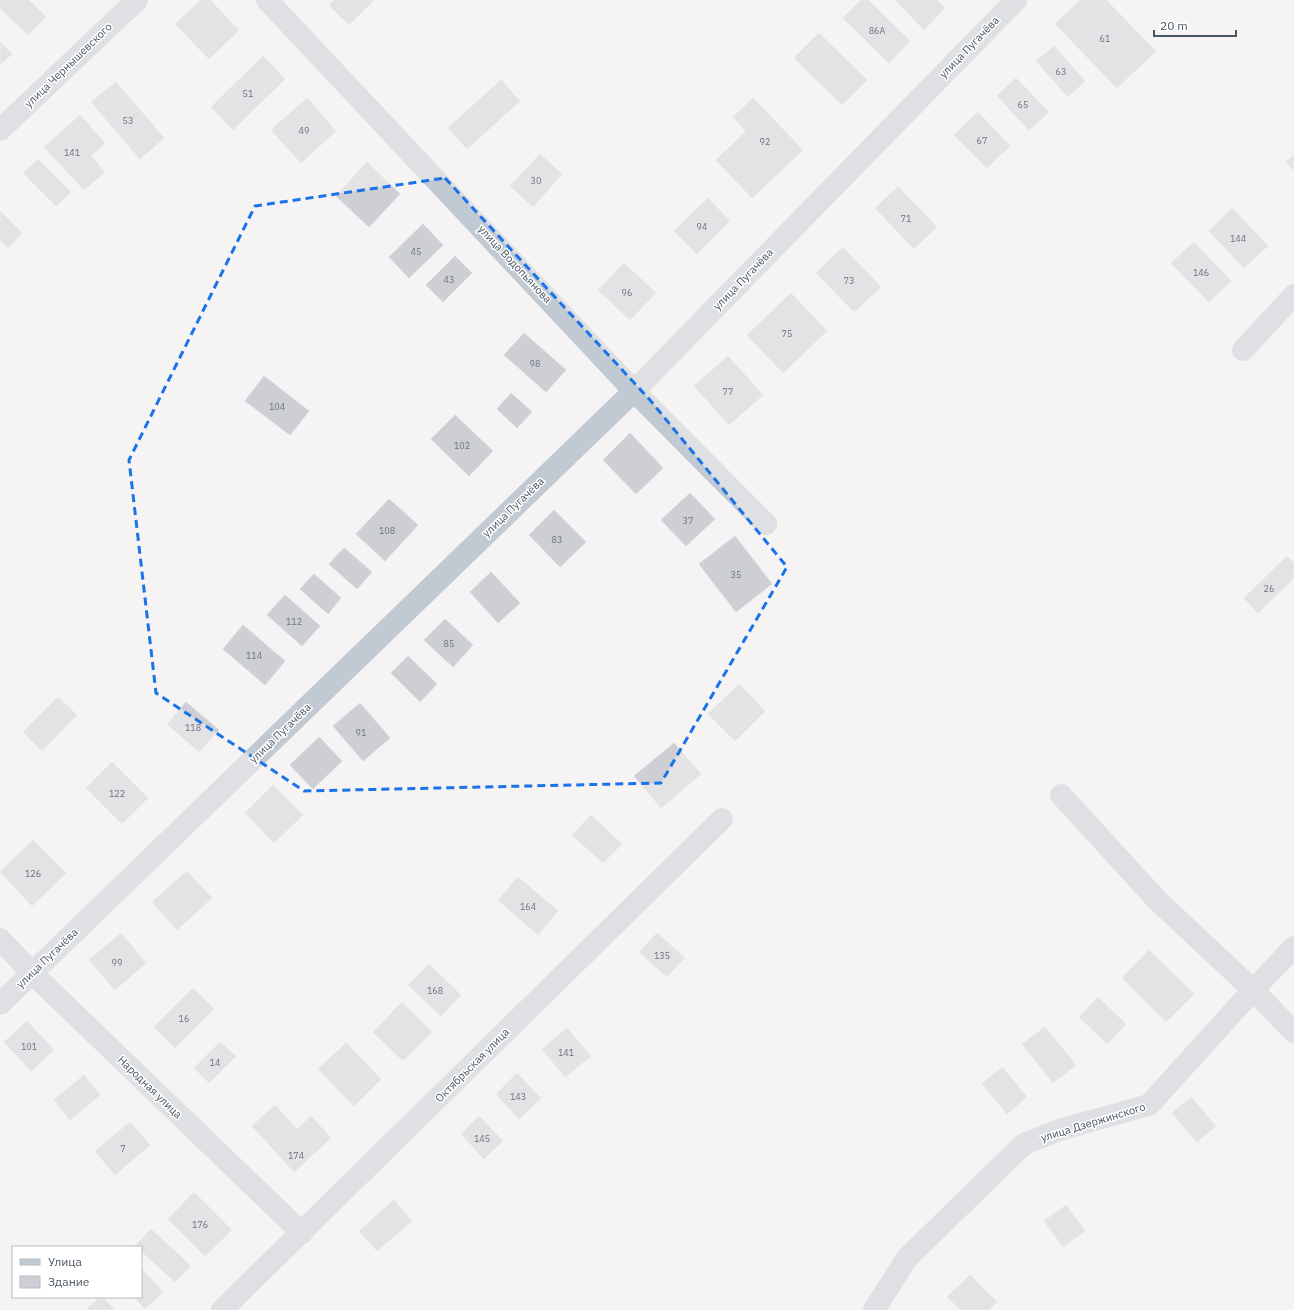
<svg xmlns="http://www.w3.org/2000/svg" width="1294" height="1310" viewBox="0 0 1294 1310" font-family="'IBM Plex Sans',sans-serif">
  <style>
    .building { fill: #cdcfd5; stroke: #d7d9de }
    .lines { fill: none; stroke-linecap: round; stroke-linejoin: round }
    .minor { stroke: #c1cad2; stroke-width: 22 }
    .marked { fill: none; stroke: #1a73e8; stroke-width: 3; stroke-dasharray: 8 5; stroke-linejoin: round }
    .labels { text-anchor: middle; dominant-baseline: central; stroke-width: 3; stroke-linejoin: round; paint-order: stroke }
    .number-label { font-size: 9px; fill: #6b747e }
    .street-label { font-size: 11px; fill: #4a5661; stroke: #fff }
  </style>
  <rect width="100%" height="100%" fill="#f5f3f3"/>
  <!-- building -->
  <path class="building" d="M0,0H29L46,17L28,35L0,8Z
    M201,0H210L239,30L209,59L175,24Z
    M334,0H374L349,25L329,5Z
    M861,0H868L910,41L889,63L843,18Z
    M895,0H937L945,8L924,30Z
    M1080,0H1106L1156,51L1117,88L1055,24Z
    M819,33L867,80L842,105L794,58Z
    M0,42L12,54L0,65Z
    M1054,46L1085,81L1068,97L1036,61Z
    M263,56L285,79L233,130L211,107Z
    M1016,78L1049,112L1029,130L997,96Z
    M501,80L520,101L467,149L448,128Z
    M116,82L164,138L140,159L91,102Z
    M307,98L336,131L301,163L271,130Z
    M753,98L803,150L752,198L716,160L746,131L733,117Z
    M978,112L1010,146L987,168L954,135Z
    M80,115L105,143L91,156L105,172L84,190L44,147Z
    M540,154L562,174L533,207L510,186Z
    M1294,155V171L1286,162Z
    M38,159L71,192L56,206L23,173Z
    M367,162L400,194L369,227L336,196Z
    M898,187L937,227L914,249L875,208Z
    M708,198L730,221L697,254L674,231Z
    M1232,208L1268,246L1244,268L1209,231Z
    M0,211L22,233L8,248L0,240Z
    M423,224L443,245L409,278L389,257Z
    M1194,242L1231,281L1209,302L1171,263Z
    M843,247L881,287L854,312L816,273Z
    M455,256L472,273L443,302L426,285Z
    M624,263L656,293L630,320L598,290Z
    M791,293L827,331L783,373L747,335Z
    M524,333L566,370L546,392L504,355Z
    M728,356L763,395L729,425L694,386Z
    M264,376L309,411L290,435L245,401Z
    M511,393L532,412L517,428L497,409Z
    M455,415L493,451L469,476L431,439Z
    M630,433L663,468L636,494L603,460Z
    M690,493L715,519L686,546L661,520Z
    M389,499L418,525L385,561L356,534Z
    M554,510L586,542L560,567L529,535Z
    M735,536L772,584L736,612L699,564Z
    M344,548L372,572L357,589L329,564Z
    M1287,556L1294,563V578L1258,613L1244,598Z
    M491,572L520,603L498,623L470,592Z
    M314,574L341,598L328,614L300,589Z
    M285,595L320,626L302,646L267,615Z
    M445,619L473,645L453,667L424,640Z
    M243,625L285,661L265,685L223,649Z
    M408,656L437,684L420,702L391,673Z
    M739,684L765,711L735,741L708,714Z
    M58,697L77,715L42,751L23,732Z
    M186,702L219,730L199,752L167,724Z
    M360,703L390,738L363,761L333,726Z
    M319,737L342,761L313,789L290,765Z
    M674,743L701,774L661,808L634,776Z
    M112,762L148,798L122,824L86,788Z
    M273,785L303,815L274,843L245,813Z
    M591,815L622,844L603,863L572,835Z
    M33,840L66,873L32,906L0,872Z
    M187,871L212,898L177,930L152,902Z
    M518,877L558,911L538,935L498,900Z
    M121,933L146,963L115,990L89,960Z
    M657,933L685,958L667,977L639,952Z
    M1149,950L1194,994L1166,1022L1122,978Z
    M429,964L461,995L441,1016L408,985Z
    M193,988L214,1009L175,1048L154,1027Z
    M1098,997L1126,1024L1107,1044L1079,1017Z
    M402,1002L432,1032L403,1061L373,1032Z
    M27,1021L54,1050L31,1071L4,1042Z
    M1045,1027L1076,1065L1053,1083L1022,1044Z
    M567,1028L591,1056L565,1077L542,1049Z
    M220,1042L236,1056L209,1083L194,1068Z
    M346,1043L381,1079L354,1106L318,1069Z
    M1002,1067L1027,1097L1007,1114L982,1084Z
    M517,1073L541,1098L519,1119L496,1094Z
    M84,1075L100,1095L70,1120L54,1100Z
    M1191,1097L1216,1126L1197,1142L1172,1113Z
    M275,1105L297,1129L311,1116L331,1138L294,1172L252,1126Z
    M479,1116L503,1141L484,1159L461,1134Z
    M130,1122L150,1145L115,1175L95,1151Z
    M194,1192L232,1230L205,1256L168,1219Z
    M394,1200L412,1221L377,1251L359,1231Z
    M1066,1205L1085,1231L1063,1247L1044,1221Z
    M151,1229L191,1266L175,1282L141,1251V1247L135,1246Z
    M141,1268L163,1292L145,1309L134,1297H141Z
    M970,1275L997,1302L989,1310H961L947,1297Z
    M100,1297H102L115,1310H86Z"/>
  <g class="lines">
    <!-- minor -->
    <path class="minor" d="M267,0L634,391L766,524
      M0,130L137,0
      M1243,350L1294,295
      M1061,795L1157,900L1253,990L1294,1032
      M0,939L32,973L302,1233
      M0,1004L634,391L1016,0
      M222,1310L722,819
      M874,1310L907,1258L1024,1144L1062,1129L1149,1105L1253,990L1294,947"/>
  </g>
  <!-- marked area -->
  <path d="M0 0H1294V1310H0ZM445,178L650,400L787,567L661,783L304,791L156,693L129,460L255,206Z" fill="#f5f3f3" fill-opacity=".55" fill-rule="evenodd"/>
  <path class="marked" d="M445,178L650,400L787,567L661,783L304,791L156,693L129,460L255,206Z"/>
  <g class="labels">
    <!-- number labels -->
    <g class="number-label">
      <text x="877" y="30">86А</text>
      <text x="1105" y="38">61</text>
      <text x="1061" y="71">63</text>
      <text x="248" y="93">51</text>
      <text x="1023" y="104">65</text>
      <text x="128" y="120">53</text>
      <text x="304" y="130">49</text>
      <text x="982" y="140">67</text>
      <text x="765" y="141">92</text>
      <text x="72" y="152">141</text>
      <text x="536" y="180">30</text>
      <text x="906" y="218">71</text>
      <text x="702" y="226">94</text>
      <text x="1238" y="238">144</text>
      <text x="416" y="251">45</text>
      <text x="1201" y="272">146</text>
      <text x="449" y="279">43</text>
      <text x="849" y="280">73</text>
      <text x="627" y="292">96</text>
      <text x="787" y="333">75</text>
      <text x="535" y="363">98</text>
      <text x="728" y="391">77</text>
      <text x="277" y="406">104</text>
      <text x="462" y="445">102</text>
      <text x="688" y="520">37</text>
      <text x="387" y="530">108</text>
      <text x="557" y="539">83</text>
      <text x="736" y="574">35</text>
      <text x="1269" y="588">26</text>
      <text x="294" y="621">112</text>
      <text x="449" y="643">85</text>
      <text x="254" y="655">114</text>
      <text x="193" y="727">118</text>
      <text x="361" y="732">91</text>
      <text x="117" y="793">122</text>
      <text x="33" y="873">126</text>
      <text x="528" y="906">164</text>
      <text x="662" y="955">135</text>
      <text x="117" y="962">99</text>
      <text x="435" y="990">168</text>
      <text x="184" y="1018">16</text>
      <text x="29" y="1046">101</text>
      <text x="566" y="1052">141</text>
      <text x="215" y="1062">14</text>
      <text x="518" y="1096">143</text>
      <text x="482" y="1138">145</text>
      <text x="123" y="1148">7</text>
      <text x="296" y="1155">174</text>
      <text x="200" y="1224">176</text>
    </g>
    <!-- street labels -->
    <g class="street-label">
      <text transform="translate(969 47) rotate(-46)">улица Пугачёва</text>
      <text transform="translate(68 65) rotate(-44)">улица Чернышевского</text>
      <text transform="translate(515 264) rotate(47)">улица Водопьянова</text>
      <text transform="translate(743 279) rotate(-46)">улица Пугачёва</text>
      <text transform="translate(513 507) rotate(-44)">улица Пугачёва</text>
      <text transform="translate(280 733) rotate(-44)">улица Пугачёва</text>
      <text transform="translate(47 958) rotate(-44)">улица Пугачёва</text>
      <text transform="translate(472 1065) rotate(-45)">Октябрьская улица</text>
      <text transform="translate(150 1087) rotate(44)">Народная улица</text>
      <text transform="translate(1093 1122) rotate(-17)">улица Дзержинского</text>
    </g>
  </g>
  <!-- legend -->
  <rect x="12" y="1246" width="130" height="52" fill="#ffffff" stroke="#b7bbc0"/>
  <rect x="20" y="1259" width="20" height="6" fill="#c1cad2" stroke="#b7bbc0"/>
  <text x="48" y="1266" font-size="12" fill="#4a5661">Улица</text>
  <rect x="20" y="1276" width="20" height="12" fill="#cdcfd5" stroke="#b7bbc0"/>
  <text x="48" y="1286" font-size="12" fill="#4a5661">Здание</text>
  <!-- scale -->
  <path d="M1154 30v6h82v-6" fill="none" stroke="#4a5661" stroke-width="2"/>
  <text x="1160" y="30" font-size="12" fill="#4a5661" stroke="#ffffff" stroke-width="3" paint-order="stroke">20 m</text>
</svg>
